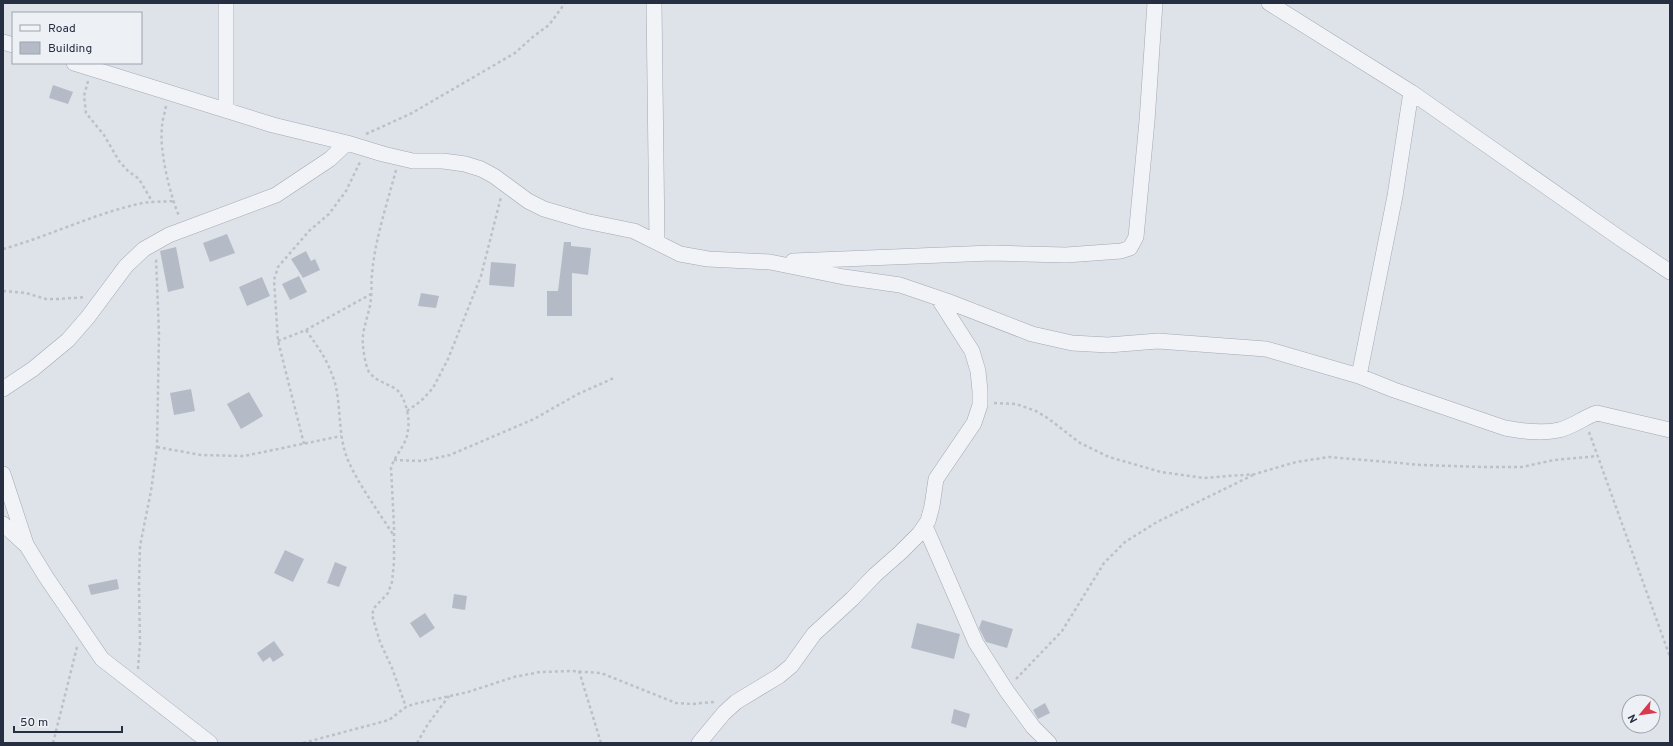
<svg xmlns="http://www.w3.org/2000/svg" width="1673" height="746" viewBox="0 0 1673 746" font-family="Overpass,sans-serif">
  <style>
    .building { fill: #b5bbc6 }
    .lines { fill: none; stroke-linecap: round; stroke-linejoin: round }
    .street-casing { stroke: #a3a9b3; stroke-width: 16 }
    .path { stroke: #bcc0c8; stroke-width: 2.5; stroke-dasharray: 3 3; stroke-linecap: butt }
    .street { stroke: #f1f3f7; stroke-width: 15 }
  </style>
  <rect width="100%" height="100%" fill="#dee2e9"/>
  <!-- building -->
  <path class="building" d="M53,85L73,92L68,104L49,98Z
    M227,234L235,253L210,262L203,243Z
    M564,242H571V246L591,248L588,275L572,273V316H547V291H558Z
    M176,247L184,288L168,292L160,251Z
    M306,251L311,261L315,259L320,270L303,278L291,259Z
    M491,262L516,264L514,287L489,285Z
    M299,276L307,292L290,300L282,284Z
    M262,277L270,296L247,306L239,287Z
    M421,293L439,296L436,308L418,306Z
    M191,389L195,411L174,415L170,393Z
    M249,392L263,416L241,429L227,404Z
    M285,550L304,559L293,582L274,573Z
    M335,562L347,567L339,587L327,583Z
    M117,579L119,589L91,595L88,585Z
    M454,594L467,596L465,610L452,608Z
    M425,613L435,628L420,638L410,623Z
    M982,620L1013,629L1007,648L986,642L979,628Z
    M917,623L960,634L954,659L911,648Z
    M274,641L284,655L273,662L270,657L263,662L257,653Z
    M1045,703L1050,713L1038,719L1033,710Z
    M954,709L970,714L966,728L951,723Z"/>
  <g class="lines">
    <defs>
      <path id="street" d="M226,3V110
        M654,3L657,242
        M1269,3L1411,92L1621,239L1670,272
        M3,42L13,45
        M74,63L273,125L347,143L383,154L413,161H443L465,164L481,169L494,176L528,201L544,209L585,221L634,231L680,254L708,259L770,262L844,277L900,285L947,301L1032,334L1072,343L1108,345L1158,341L1266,349L1359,376L1394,390L1505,428C1522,431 1542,434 1559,430C1573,427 1584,417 1597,413L1670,430
        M793,261L992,253L1066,255L1121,251L1130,248L1136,237L1147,121L1155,3
        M1359,376L1395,196L1411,92
        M3,389L33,369L68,340L88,317L126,266L144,249L169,235L276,195L330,159L347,143
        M3,474L26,544
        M3,524L27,546L46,577L102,659L210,743
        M925,526L976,643L1006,690L1033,727L1049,743
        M699,743L724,713L736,702L779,676L791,666L814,634L852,599L875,575L901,552L919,534L928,521L932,506L936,479L974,423L980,405V391L978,371L972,351L938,298"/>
    </defs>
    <!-- street casing -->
    <use href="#street" class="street-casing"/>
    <!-- path -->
    <path class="path" d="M88,81L84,96L86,113L104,135L119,161L128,171L139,179L153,203
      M166,106C165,113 162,120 162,127C159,150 170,195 179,216
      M366,134L412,113L515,53L534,36L549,25L565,3
      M396,170C387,204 375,239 372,274C371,282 372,290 371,298C370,314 361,329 363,346C364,354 365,364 369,372C376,382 388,383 397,390C406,398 410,419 408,430C407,445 395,454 391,468L394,526V562L392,582L388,593L374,608L372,615L380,642L392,668L406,707
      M3,249C50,236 95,213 143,203C153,201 164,202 174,201
      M3,291L26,293L46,299H59L86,297
      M306,330C319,349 328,360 335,383C341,406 338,431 346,455C355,480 379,512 394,536
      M278,341L306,330L371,294
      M994,403L1016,404L1036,411L1049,419L1080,443L1109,457L1161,472L1204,478L1255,474L1296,462L1329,457L1422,465L1483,467H1522L1554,460L1598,456
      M407,411L421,401L433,388L448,359L481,276L501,197
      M1589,432L1670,657
      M304,444L278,341L274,280L278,267L309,231L329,214L346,191L360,162
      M157,447L201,455L244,456L341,436
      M394,460L422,461L450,455L534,419L578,394L614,378
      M138,669L140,643L139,584L140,546L151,491L157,447L159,334L156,257
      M579,671L601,743
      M1016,679L1062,631L1104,563L1125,542L1157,522L1253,475
      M53,743L77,647
      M303,743L389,720L406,707L414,704L468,692L514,677L540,672L572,671L601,673L676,703L692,704L714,702
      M417,743L428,724L449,696"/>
    <!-- street -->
    <use href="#street" class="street"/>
  </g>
  <!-- border -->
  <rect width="1673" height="746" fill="none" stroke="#262f41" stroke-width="8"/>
  <!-- legend -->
  <rect x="12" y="12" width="130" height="52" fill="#edf1f6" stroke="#9da3ae"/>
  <rect x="20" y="25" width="20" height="6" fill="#f1f3f7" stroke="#9da3ae"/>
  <text x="48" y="32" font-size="12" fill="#262f41">Road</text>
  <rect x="20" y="42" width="20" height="12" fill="#b5bbc6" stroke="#9da3ae"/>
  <text x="48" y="52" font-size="12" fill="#262f41">Building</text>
  <!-- north arrow -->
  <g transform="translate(1641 714) rotate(241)"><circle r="19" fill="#edf1f6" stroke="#9da3ae"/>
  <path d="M0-3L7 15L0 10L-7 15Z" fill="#d8394e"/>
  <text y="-6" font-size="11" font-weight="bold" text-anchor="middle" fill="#262f41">N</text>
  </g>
  <!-- scale -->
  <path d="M14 726v6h108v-6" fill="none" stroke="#262f41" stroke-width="2"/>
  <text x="20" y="726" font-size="12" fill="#262f41" stroke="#edf1f6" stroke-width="3" paint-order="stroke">50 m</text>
</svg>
